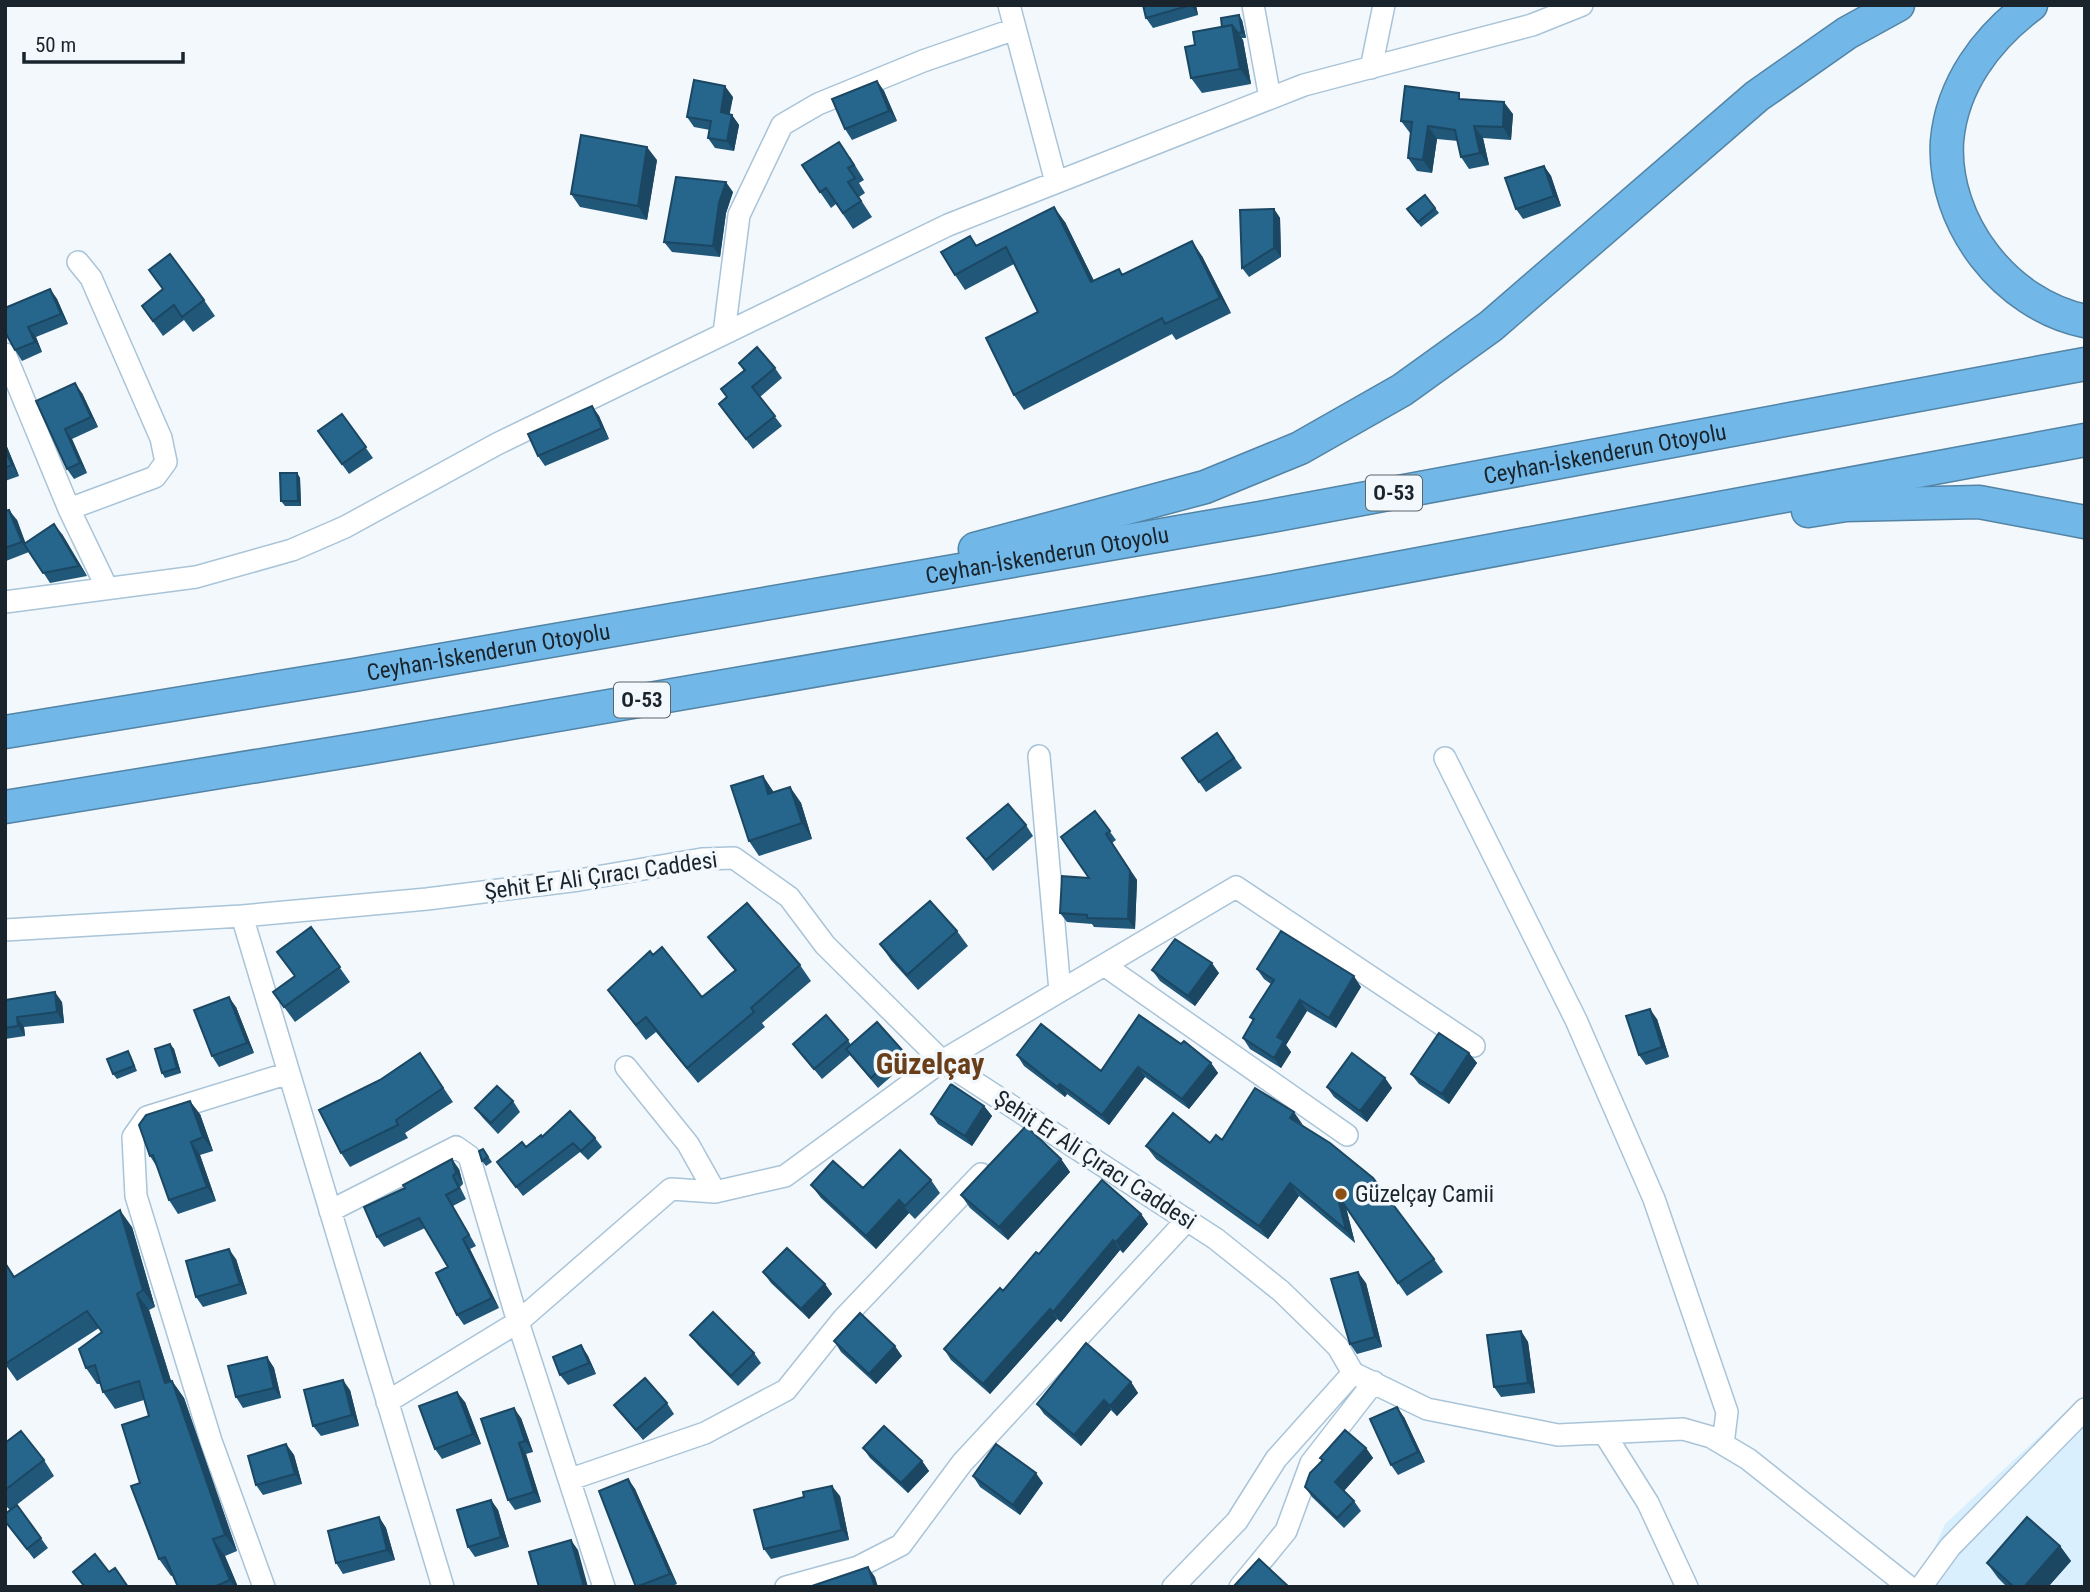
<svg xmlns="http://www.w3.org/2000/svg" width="2090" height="1592" viewBox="0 0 2090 1592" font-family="'Roboto Condensed',sans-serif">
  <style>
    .built { fill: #daeffe }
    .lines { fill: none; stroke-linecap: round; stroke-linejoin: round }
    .minor-casing { stroke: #a9c4d8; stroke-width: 24 }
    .highway-casing { stroke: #5384a6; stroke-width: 35 }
    .minor { stroke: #fff; stroke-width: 21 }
    .highway { stroke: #71b8e8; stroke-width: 32 }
    .wall { fill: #215778 }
    .shaded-wall { fill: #1b4762 }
    .building { fill: #26658c; stroke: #1b4762; stroke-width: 2 }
    .poi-dot { fill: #8d5012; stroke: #f2f8fc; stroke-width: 2.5 }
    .labels { text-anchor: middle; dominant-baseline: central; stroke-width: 7; stroke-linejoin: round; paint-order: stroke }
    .shield { fill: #f2f8fc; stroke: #5b646a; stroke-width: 2 }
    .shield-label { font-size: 21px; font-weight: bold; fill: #1a242c }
    .street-label { font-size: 23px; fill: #1a242c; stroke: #f2f8fc }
    .poi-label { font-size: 23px; fill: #1a242c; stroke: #f2f8fc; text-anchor: start }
    .district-label { font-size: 30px; font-weight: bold; fill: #6a3e18; stroke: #f2f8fc }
  </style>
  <rect width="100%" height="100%" fill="#f2f8fc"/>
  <!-- built -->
  <path class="built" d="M2085,1394V1587H1917L1945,1524Z"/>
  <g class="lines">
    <defs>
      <path id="minor" d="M1009,5L1056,182
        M1253,5L1270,98
        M1371,68L1384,5
        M724,333L739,215L782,125L818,104L923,61L1015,29
        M5,354L69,509L107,588
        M69,509L155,477L166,462L161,438L91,278L78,262
        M5,602L196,577L292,550L345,527L497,444L948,225L1304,85L1532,25L1582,5
        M1039,756L1060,991
        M1445,758L1576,1020L1654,1199L1727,1412L1723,1444
        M242,916L443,1587
        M5,930L242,916L427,899L579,880L702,859L734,858L789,897L825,945L942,1061L1216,1239L1281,1291L1318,1327L1338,1347L1353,1373L1427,1409L1558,1435L1683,1429L1711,1437L1748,1459L1909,1587
        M1104,965L1347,1135
        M626,1067L688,1144L715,1192
        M330,1211L456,1147L469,1156L518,1322L604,1587
        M387,1402L518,1322L671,1189L715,1192L785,1176L942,1061L1236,887L1474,1046
        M1604,1433L1648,1503L1687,1587
        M571,1479L705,1433L786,1390L843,1319L981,1174
        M264,1587L211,1441L136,1196L133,1137L147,1117L289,1073
        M786,1587L858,1567L901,1545L962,1463L1187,1220
        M1173,1587L1237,1521L1276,1459L1353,1373
        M1240,1587L1286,1531L1311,1463L1374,1382
        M1921,1587L1950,1547L2085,1409"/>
      <g id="highway">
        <path d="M2031,5C1987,38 1952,84 1947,141C1942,223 2006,305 2085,321"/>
        <path d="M1808,511L1846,505L1979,502L2085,522"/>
        <path d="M975,549L1205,487L1300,448L1402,390L1491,326L1757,96L1847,33L1898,5"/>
        <path id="s1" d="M5,732L354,675L1260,518L2085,364"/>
        <path d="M5,807L367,748L1274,591L2085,440"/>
      </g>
    </defs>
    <!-- minor casing -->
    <use href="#minor" class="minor-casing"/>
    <!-- highway casing -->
    <use href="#highway" class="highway-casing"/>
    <!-- minor -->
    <use href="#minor" class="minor"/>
    <!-- highway -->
    <use href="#highway" class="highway"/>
  </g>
  <!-- wall -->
  <path class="wall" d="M1143,5H1196L1198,15L1153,28L1146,18Z
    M1242,20L1246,38H1241L1243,40L1251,84L1202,93L1191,78L1195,45L1222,27Z
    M877,81L884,91L897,121L852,140L845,129Z
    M733,97L729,114L732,115L739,125L734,151L715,148L708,138L710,130L694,127L687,117Z
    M1464,99L1513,114L1511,140L1483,138L1489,165L1469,169L1461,157L1458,141L1437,139L1432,173L1417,171L1408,158L1411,133H1410L1401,121Z
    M850,157L864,180L859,183L865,193L859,197L872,217L853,229L836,204L831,208L820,192Z
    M657,160L647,220L580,207L571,194Z
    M1544,166L1551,176L1561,206L1523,219L1516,209Z
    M733,192L726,213L720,257L672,252L664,242Z
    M1425,195L1439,213L1421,227L1407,209Z
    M1274,209L1280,218L1281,257L1249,277L1242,268Z
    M1065,222L1094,281L1202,256L1231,313L1176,340L1172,334L1024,410L1014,395L1038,312L1014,264L965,290L955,275L970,236L977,246Z
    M50,289L57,299L68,324L36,337L42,352L22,361L15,350Z
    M162,289L204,300L215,316L193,332L184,320L163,336L142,306Z
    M739,363L775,368L782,378L760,397L782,426L753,449L719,404L727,398L744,371Z
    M82,393L98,427L72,439L87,473L74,479L67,469L36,401Z
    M592,406L599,416L609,439L545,466L538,456Z
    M342,414L373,458L349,474L318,431Z
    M5,442L19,476L5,481Z
    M297,473L300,478L301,506H285L281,501Z
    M5,511L17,520L25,543L62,534L87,576L50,583L28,549L29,552L6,561L5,559Z
    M1217,733L1242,768L1206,792L1182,758Z
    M763,776L774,793L790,787L801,803L812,839L759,856L749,841Z
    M1095,811L1116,840L1112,843L1137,880L1135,929L1094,927L1092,924L1067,922L1060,913L1089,878Z
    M1026,825L1033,836L993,871L967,838Z
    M311,927L350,982L295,1022L273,992L294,977Z
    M957,931L968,946L918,990L891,960L880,944Z
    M708,937L800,965L811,981L762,1023L765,1027L698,1083L656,1032L646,1040L608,990L653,955L702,997L735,971L719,952Z
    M1257,969L1361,987L1336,1028L1307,1011L1286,1045L1291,1052L1281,1068L1250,1049L1243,1038L1253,1021L1250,1017L1271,984L1264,979Z
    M1152,970L1219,973L1195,1006L1160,981Z
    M5,1000L62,1002L64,1023L24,1027L25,1036L5,1039Z
    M236,1007L254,1053L219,1067L212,1056Z
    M1657,1019L1669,1057L1646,1065L1639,1055Z
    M848,1040L851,1045L902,1050L909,1061L878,1088L850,1055L822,1079L793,1044Z
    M170,1044L174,1049L181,1073L165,1078L162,1073Z
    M1181,1044L1211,1063L1218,1073L1189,1109L1145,1077L1109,1125L1067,1094L1065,1097L1024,1066L1017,1055L1101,1071Z
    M128,1051L131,1056L137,1071L117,1079L113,1074Z
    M420,1053L453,1102L405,1133L408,1138L350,1167L341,1153L380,1080Z
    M1469,1053L1477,1063L1449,1104L1419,1084L1411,1074Z
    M1385,1078L1392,1088L1367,1122L1334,1097L1327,1087Z
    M513,1101L520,1112L498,1134L483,1118L475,1108Z
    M984,1106L992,1116L972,1146L938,1124L931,1114Z
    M200,1114L213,1151L200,1155L216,1201L178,1214L169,1200L157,1167L150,1156Z
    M1303,1125L1434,1259L1443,1272L1407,1296L1346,1208L1355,1243L1299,1196L1268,1239L1156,1159L1146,1146L1210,1143L1222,1140Z
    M542,1137L595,1138L602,1147L588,1160L580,1152L523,1196L497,1162L526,1147Z
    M483,1149L492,1162L486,1166L482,1161Z
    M1061,1159L1070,1172L1008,1240L970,1208L961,1195Z
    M459,1169L463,1184L460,1187L466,1199L453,1206L476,1246L470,1249L499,1308L464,1325L457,1315L448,1267L425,1228L384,1247L377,1237L405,1188Z
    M931,1180L940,1193L915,1219L909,1213L876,1249L821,1198L811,1185L863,1188Z
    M1141,1214L1148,1224L1123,1253L1120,1250L1061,1322L1057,1319L990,1394L951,1360L944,1349L1039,1254Z
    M132,1227L155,1307L149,1310L171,1381H172L184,1398L237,1551L225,1556L238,1587H178L173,1575L171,1576L159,1559L140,1483L149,1416L144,1400L115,1409L103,1392L100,1384H97L86,1368L102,1332L99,1328L17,1381L5,1364L15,1276Z
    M236,1259L247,1294L203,1307L196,1297Z
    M763,1272L825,1284L832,1294L809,1319L771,1283Z
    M1366,1283L1382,1347L1357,1354L1350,1344Z
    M1521,1331L1528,1342L1535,1393L1501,1397L1494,1387Z
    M690,1335L754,1353L761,1363L738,1386L698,1345Z
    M834,1341L902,1356L876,1384L841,1352Z
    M581,1345L588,1356L596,1374L568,1385L560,1375Z
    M267,1357L274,1368L281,1398L243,1408L236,1397Z
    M1131,1382L1138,1393L1117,1416L1111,1410L1081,1446L1044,1414L1037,1404Z
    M350,1390L359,1426L321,1436L313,1426Z
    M465,1402L481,1444L442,1459L435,1449Z
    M667,1403L674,1414L643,1440L614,1405Z
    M1404,1417L1425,1462L1398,1475L1391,1465Z
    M521,1418L533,1452L526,1454L541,1502L515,1510L508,1500Z
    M5,1443L44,1460L54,1476L10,1510L5,1505Z
    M286,1444L294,1455L302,1484L263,1495L256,1485Z
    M863,1448L922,1461L929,1471L908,1493L870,1458Z
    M1366,1448L1373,1458L1344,1491L1354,1501L1361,1511L1344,1528L1312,1497L1305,1487L1322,1461L1320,1458Z
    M973,1476L1043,1483L1020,1515L980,1487Z
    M628,1479L635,1489L677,1584L670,1587H636Z
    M840,1496L849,1540L771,1559L764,1549Z
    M491,1500L498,1510L509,1547L475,1557L468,1547Z
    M17,1505L48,1548L34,1559L5,1521Z
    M379,1517L386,1528L395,1560L343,1574L336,1563Z
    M2060,1546L2071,1561L2048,1587H2007L1998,1578L1987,1563Z"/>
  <!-- shaded-wall -->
  <path class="shaded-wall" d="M1191,5H1196L1198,15Z
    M1239,15L1242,20L1246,38L1242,32Z
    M1232,25L1243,40L1251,84L1240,69Z
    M877,81L884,91L897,121L889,111Z
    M725,86L733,97L728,123L721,112Z
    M1504,102L1513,114L1511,140L1503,127Z
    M732,115L739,125L734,151L727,141Z
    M1428,126L1437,139L1432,173L1423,160Z
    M1474,126L1483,138L1489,165L1480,153Z
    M647,147L657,160L647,220L638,206Z
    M1544,166L1551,176L1561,206L1554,196Z
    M726,182L733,192L726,213L720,257L713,246L719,203Z
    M1054,207L1065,222L1102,297L1091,282Z
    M1274,209L1280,218L1281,257L1274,248Z
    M1192,241L1202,256L1231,313L1220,298Z
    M50,289L57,299L68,324L61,314Z
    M28,327L36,337L42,352L35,342Z
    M75,383L82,393L98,427L91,417Z
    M592,406L599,416L609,439L602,428Z
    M65,429L72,439L87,473L80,463Z
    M5,442L19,476L12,465L5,449Z
    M297,473L300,478L301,506L298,501Z
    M9,510L17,520L29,552L22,542Z
    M54,524L62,534L87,576L79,566Z
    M763,776L773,791L779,810L768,794Z
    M790,787L801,803L812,839L802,823Z
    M1106,834L1137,880L1135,929L1128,919Z
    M1212,963L1219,973L1195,1006L1188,996Z
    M1354,976L1361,987L1336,1028L1329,1018Z
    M55,992L62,1002L64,1023L57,1012Z
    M229,997L236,1007L254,1053L247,1043Z
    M1300,1000L1307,1011L1286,1045L1291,1052L1281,1068L1274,1058L1277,1037Z
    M1650,1009L1657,1019L1669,1057L1662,1047Z
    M17,1017L24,1027L25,1036L18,1026Z
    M170,1044L174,1049L181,1073L177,1068Z
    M1469,1053L1477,1063L1449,1104L1442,1094Z
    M1211,1063L1218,1073L1189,1109L1182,1099Z
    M1138,1067L1145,1077L1109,1125L1102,1115Z
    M1385,1078L1392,1088L1367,1122L1360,1111Z
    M1060,1084L1067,1094L1065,1097L1057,1087Z
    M190,1101L200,1114L213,1151L203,1137Z
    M984,1106L992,1116L972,1146L965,1136Z
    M1294,1112L1303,1125L1290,1118Z
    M191,1142L200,1155L216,1201L207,1187Z
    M452,1159L459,1169L463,1184L456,1173Z
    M1061,1159L1070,1172L1008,1240L999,1227Z
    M1290,1183L1299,1196L1268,1239L1259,1226Z
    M1337,1194L1346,1207L1355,1243L1346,1230Z
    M899,1200L909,1213L876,1249L866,1236Z
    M120,1210L132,1227L155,1307L143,1290Z
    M1141,1214L1148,1224L1123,1253L1116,1242Z
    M463,1239L470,1249L499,1308L492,1298Z
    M1113,1240L1120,1250L1061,1322L1053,1312Z
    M229,1249L236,1259L247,1294L240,1284Z
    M1358,1272L1366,1283L1382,1347L1375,1337Z
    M825,1284L832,1294L809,1319L801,1309Z
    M137,1294L149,1310L177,1400L165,1383Z
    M1050,1309L1057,1319L990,1394L983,1384Z
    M1521,1331L1528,1342L1535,1393L1528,1383Z
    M581,1345L588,1356L596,1374L589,1363Z
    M895,1346L902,1356L876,1384L869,1374Z
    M267,1357L274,1368L281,1398L274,1388Z
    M343,1380L350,1390L359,1426L352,1415Z
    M172,1381L184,1398L237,1551L225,1535Z
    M1131,1382L1138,1393L1117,1416L1110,1406Z
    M457,1392L465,1402L481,1444L473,1434Z
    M1104,1400L1111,1410L1081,1446L1074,1435Z
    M1397,1407L1404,1417L1425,1462L1418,1452Z
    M514,1408L521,1418L533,1452L525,1441Z
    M519,1443L526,1454L541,1502L534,1492Z
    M286,1444L294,1455L302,1484L295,1474Z
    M1366,1448L1373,1458L1342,1493L1335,1482Z
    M922,1461L929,1471L908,1493L901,1483Z
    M1036,1473L1043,1483L1020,1515L1013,1505Z
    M628,1479L635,1489L677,1584L670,1574Z
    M832,1486L840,1496L849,1540L842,1530Z
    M491,1500L498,1510L509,1547L501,1537Z
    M379,1517L386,1528L395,1560L387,1550Z
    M213,1539L225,1556L238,1587H235L230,1580Z
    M571,1540L578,1550L588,1587H584Z
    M2060,1546L2071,1561L2048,1587H2024Z
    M868,1567L875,1577L878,1587H875Z"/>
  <!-- building -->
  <path class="building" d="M1143,5H1191L1146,18Z
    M1239,15L1242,32L1238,33L1232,25L1222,27L1221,18Z
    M1232,25L1240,69L1191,78L1185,47L1195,45L1193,32Z
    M694,80L725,86L721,112L732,115L727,141L708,138L711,121L687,117Z
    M877,81L889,111L845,129L832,99Z
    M1405,86L1459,93V99L1504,102L1503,127L1474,126L1480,153L1461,157L1455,130L1428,126L1423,160L1408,158L1412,122L1401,121Z
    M581,135L647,147L638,206L571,194Z
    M839,142L854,165L848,168L855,178L848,182L861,201L843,213L826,188L820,192L802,165Z
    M1544,166L1554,196L1516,209L1505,178Z
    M676,177L726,182L719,203L713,246L664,242Z
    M1425,195L1435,208L1418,222L1407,209Z
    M1054,207L1091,282L1119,269L1122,275L1192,241L1220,298L1165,324L1162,318L1014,395L986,338L1038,312L1006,247L955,275L941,252L970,236L976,246Z
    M1274,209V248L1242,268L1240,210Z
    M170,254L204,300L182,317L174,305L153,321L142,306L163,289L149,270Z
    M50,289L61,314L28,327L35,342L15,350L5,332V308Z
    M757,347L775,368L752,387L775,416L746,439L719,404L727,397L721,389L745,370L739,363Z
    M75,383L91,417L65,429L80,463L67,469L36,401Z
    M592,406L602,428L538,456L528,434Z
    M342,414L366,447L342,464L318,431Z
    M5,449L12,465L5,468Z
    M280,473H297L298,501H281Z
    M9,510L22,542L5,548V511Z
    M54,524L79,566L43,573L24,544Z
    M1217,733L1234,758L1199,782L1182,758Z
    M763,776L768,794L790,787L802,823L749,841L731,786Z
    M1008,804L1026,825L986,860L967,838Z
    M1095,811L1110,831L1106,834L1130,871L1128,919L1087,918V915L1060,913L1062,876L1089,878L1061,837Z
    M930,901L957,931L907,975L880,944Z
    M747,903L800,965L751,1008L754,1012L687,1068L646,1017L636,1025L608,990L650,951L653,955L662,947L702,997L736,970L708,937Z
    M311,927L340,967L284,1007L273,992L295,976L277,952Z
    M1281,931L1354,976L1329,1018L1300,1000L1277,1037L1284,1041L1274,1058L1243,1038L1254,1019L1250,1017L1274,980L1257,969Z
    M1175,939L1212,963L1188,996L1152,970Z
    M55,992L57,1012L17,1017L18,1026L5,1028V1000Z
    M229,997L247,1043L212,1056L194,1010Z
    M1650,1009L1662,1047L1639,1055L1626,1016Z
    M826,1015L848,1040L814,1069L793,1044Z
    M1139,1015L1181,1044L1184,1041L1211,1063L1182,1099L1138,1067L1102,1115L1060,1084L1057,1087L1017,1055L1041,1024L1101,1071Z
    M877,1022L902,1050L871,1078L846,1049Z
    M1439,1033L1469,1053L1442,1094L1411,1074Z
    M170,1044L177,1068L162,1073L155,1049Z
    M128,1051L134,1066L113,1074L107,1059Z
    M420,1053L443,1088L396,1120L398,1125L341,1153L319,1110L380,1080Z
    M1352,1053L1385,1078L1360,1111L1327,1087Z
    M951,1084L984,1106L965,1136L931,1114Z
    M497,1086L513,1101L491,1123L475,1108Z
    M1255,1088L1294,1112L1290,1118L1330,1143L1373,1178L1434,1259L1398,1283L1337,1194L1346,1230L1290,1183L1259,1226L1146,1146L1173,1113L1210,1143L1216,1135L1222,1140Z
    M190,1101L203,1137L191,1142L207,1187L169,1200L153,1155L150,1156L139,1125L146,1115Z
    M570,1111L595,1138L581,1151L573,1143L516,1187L497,1162L522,1142L526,1147L541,1135L542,1137Z
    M1026,1126L1061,1159L999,1227L961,1195Z
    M483,1149L488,1157L482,1161L479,1151Z
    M900,1150L931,1180L905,1206L899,1200L866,1236L811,1185L833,1161L863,1188Z
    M452,1159L456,1173L453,1176L459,1188L446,1195L469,1235L463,1239L492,1298L457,1315L436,1273L448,1267L419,1218L377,1237L364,1207L405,1188L403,1185Z
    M1102,1180L1141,1214L1116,1242L1113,1240L1053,1312L1050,1309L983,1384L944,1349L1000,1288L1003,1291L1036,1252L1039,1254Z
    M120,1210L143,1290L137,1294L165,1383L172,1381L225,1535L213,1539L230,1580L214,1587H178L165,1557L159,1559L131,1486L140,1483L122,1425L149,1416L139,1381L103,1392L95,1365L86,1368L79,1349L102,1332L87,1311L5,1364V1263L14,1277Z
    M787,1248L825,1284L801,1309L763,1272Z
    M229,1249L240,1284L196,1297L186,1261Z
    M1358,1272L1375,1337L1350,1344L1331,1279Z
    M713,1312L754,1353L731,1376L690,1335Z
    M860,1313L895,1346L869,1374L834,1341Z
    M1521,1331L1528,1383L1494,1387L1487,1335Z
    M1086,1343L1131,1382L1110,1406L1104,1400L1074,1435L1037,1404Z
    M581,1345L589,1363L560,1375L553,1357Z
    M267,1357L274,1388L236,1397L228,1366Z
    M645,1378L667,1403L636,1430L614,1405Z
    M343,1380L352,1415L313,1426L304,1390Z
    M457,1392L473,1434L435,1449L419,1406Z
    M1397,1407L1418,1452L1391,1465L1370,1419Z
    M514,1408L525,1441L519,1443L534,1492L508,1500L481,1419Z
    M884,1426L922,1461L901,1483L863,1448Z
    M1345,1430L1366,1448L1335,1482L1354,1501L1337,1518L1305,1487L1310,1473L1323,1460L1320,1458Z
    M21,1431L44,1460L5,1490V1443Z
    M286,1444L295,1474L256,1485L248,1456Z
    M996,1444L1036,1473L1013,1505L973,1476Z
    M628,1479L670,1574L636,1587L599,1491Z
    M832,1486L842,1530L764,1549L754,1510L804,1497L803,1492Z
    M491,1500L501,1537L468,1547L457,1510Z
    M17,1505L41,1538L27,1549L5,1521V1514Z
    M379,1517L387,1550L336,1563L328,1531Z
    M2027,1517L2060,1546L2024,1587H2014L1987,1563Z
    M571,1540L584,1587H539L529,1552Z
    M95,1554L109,1572L115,1568L128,1587H85L73,1572Z
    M1259,1559L1289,1587H1233Z
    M868,1567L875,1587H809Z"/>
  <!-- markers -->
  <circle class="poi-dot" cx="1341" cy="1194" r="7"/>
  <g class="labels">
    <!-- shield labels -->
    <g class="shield">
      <rect x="1366" y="475.5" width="56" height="35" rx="5"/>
      <rect x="614" y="682.5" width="56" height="35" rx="5"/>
    </g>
    <g class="shield-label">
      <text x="1394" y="493">O-53</text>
      <text x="642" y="700">O-53</text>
    </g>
    <!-- street labels -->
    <g class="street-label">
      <text stroke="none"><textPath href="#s1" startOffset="1624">Ceyhan-İskenderun Otoyolu</textPath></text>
      <text stroke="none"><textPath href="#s1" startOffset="1057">Ceyhan-İskenderun Otoyolu</textPath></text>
      <text stroke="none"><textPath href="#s1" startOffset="490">Ceyhan-İskenderun Otoyolu</textPath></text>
      <text transform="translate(601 876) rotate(-8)">Şehit Er Ali Çıracı Caddesi</text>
      <text transform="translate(1095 1160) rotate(33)">Şehit Er Ali Çıracı Caddesi</text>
    </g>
    <!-- poi labels -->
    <g class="poi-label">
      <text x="1355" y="1194">Güzelçay Camii</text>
    </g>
    <!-- district labels -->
    <g class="district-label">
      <text x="930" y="1063">Güzelçay</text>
    </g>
  </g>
  <!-- border -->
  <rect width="2090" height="1592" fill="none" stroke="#1a242c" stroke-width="14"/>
  <!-- scale -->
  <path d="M24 52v10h159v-10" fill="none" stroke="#1a242c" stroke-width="3.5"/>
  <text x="35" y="52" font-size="21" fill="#1a242c" stroke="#f2f8fc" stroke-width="5" paint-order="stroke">50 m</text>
</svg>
